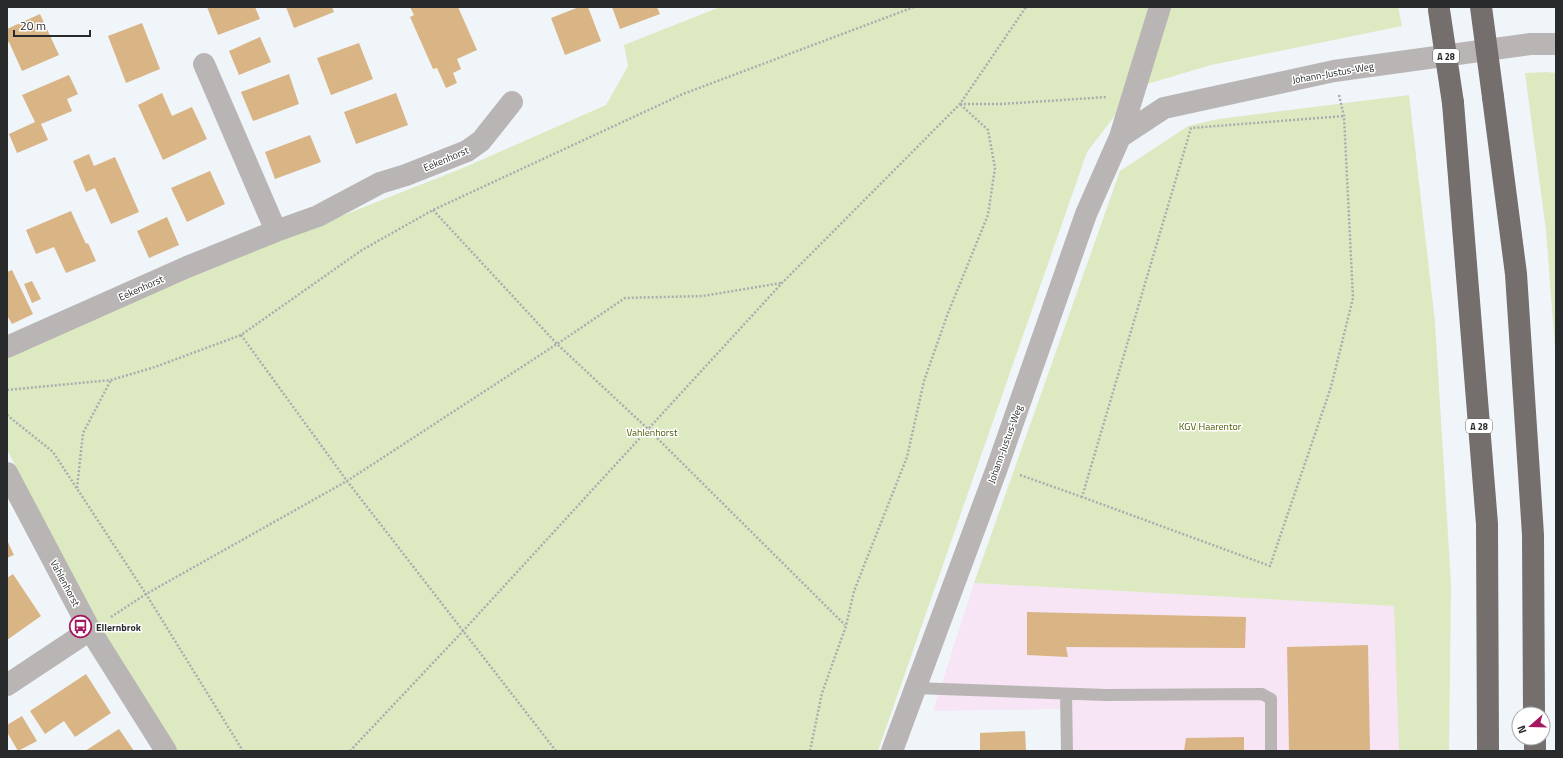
<svg xmlns="http://www.w3.org/2000/svg" width="1563" height="758" viewBox="0 0 1563 758" font-family="'Titillium Web',sans-serif">
  <style>
    .commercial { fill: #f7e4f4 }
    .green { fill: #dde9c1 }
    .building { fill: #d9b485 }
    .lines { fill: none; stroke-linecap: round; stroke-linejoin: round }
    .path { stroke: #a9adb1; stroke-width: 2.5; stroke-dasharray: 2 2; stroke-linecap: butt }
    .lane { stroke: #b9b5b5; stroke-width: 12 }
    .street { stroke: #b9b5b5; stroke-width: 22 }
    .highway { stroke: #746e6c; stroke-width: 22 }
    .highway-bridge { stroke: #746e6c; stroke-width: 22 }
    .labels { text-anchor: middle; dominant-baseline: central; stroke-width: 3; stroke-linejoin: round; paint-order: stroke }
    .shield { fill: #fff; stroke: #686a6b; stroke-width: 1 }
    .shield-label { font-size: 9px; font-weight: bold; fill: #282a2c }
    .street-label { font-size: 10px; fill: #282a2c; stroke: #fff }
    .park-label { font-size: 10px; fill: #4c5c04; stroke: #fff }
    .poi-label { font-size: 10px; font-weight: bold; fill: #282a2c; stroke: #fff; text-anchor: start }
  </style>
  <rect width="100%" height="100%" fill="#f0f5fa"/>
  <!-- commercial -->
  <path class="commercial" d="M974,583L1394,606L1399,751H1064L1063,709L933,711Z"/>
  <!-- green -->
  <path class="green" d="M720,7H1151L1117,113L1087,152L878,751H177L91,621L7,449V354L98,312L463,168L606,105L628,66L624,45Z
    M1169,7H1398L1402,26L1211,65L1144,85Z
    M1546,72L1556,73V362L1546,230L1525,73Z
    M1409,95L1435,322L1451,584L1449,751H1399L1394,606L974,583L1120,171L1188,126L1218,119Z"/>
  <!-- building -->
  <path class="building" d="M207,7H255L260,19L218,35Z
    M286,7H332L334,12L294,28Z
    M410,7H458L477,50L457,59L461,69L453,73L457,83L446,88L437,68L433,69L410,17L414,15Z
    M579,7H588L601,41L565,55L551,18Z
    M612,7H657L660,14L620,29Z
    M40,14L59,55L22,71L9,42L7,43V29Z
    M142,23L160,69L126,83L108,36Z
    M260,37L271,62L239,75L229,51Z
    M359,43L373,79L331,95L317,58Z
    M289,74L299,104L253,121L241,92Z
    M69,75L78,94L67,99L72,111L41,124L48,140L17,153L9,134L35,122L22,95Z
    M162,93L172,116L192,107L207,139L163,160L138,105Z
    M396,93L408,125L356,144L344,112Z
    M310,135L321,162L275,179L265,152Z
    M89,154L94,166L115,157L139,212L111,224L95,188L86,192L73,161Z
    M210,171L225,204L187,222L171,188Z
    M71,211L86,244L88,243L96,261L66,273L54,247L36,254L26,230Z
    M167,217L179,245L149,258L137,231Z
    M12,270L33,314L12,324L8,317H7V272Z
    M32,281L41,299L32,303L24,284Z
    M7,540L14,555L7,558Z
    M13,574L41,616L7,640V578Z
    M1027,612L1246,617L1245,648L1066,647L1068,657L1027,655Z
    M1368,645L1370,751H1289L1287,647Z
    M86,674L111,713L75,737L64,721L45,734L30,711Z
    M22,716L37,741L18,751L7,732V725Z
    M119,729L134,751H85Z
    M1025,731L1026,751H980V733Z
    M1244,737V751H1184L1186,738Z"/>
  <g class="lines">
    <!-- path -->
    <path class="path" d="M1339,95L1344,116L1353,298L1331,387L1270,566L1082,497L1191,128L1344,116
      M960,104H1002L1107,97
      M433,210L557,344L647,428L845,625
      M241,335L347,481L556,751
      M7,390L111,380L155,367L241,335L362,250L433,210L683,94L914,7
      M7,415L53,452L146,594L243,751
      M1020,475L1082,497
      M77,488L83,433L111,380
      M111,617L146,594L347,481L557,344L625,298L703,296L781,283
      M350,751L463,631L782,283L960,104L1026,7
      M810,751L822,693L846,626L854,591L907,457L924,381L948,313L988,215L995,168L988,130L960,104"/>
    <!-- lane -->
    <path class="lane" d="M915,688L1106,695L1262,694L1271,699V751
      M1066,694L1067,751"/>
    <!-- street -->
    <path class="street" d="M204,64L276,231
      M1120,137L1160,7
      M7,347L187,267L276,231L318,216L380,183L406,175L467,151L481,141L512,102
      M7,473L90,630L166,751
      M7,685L90,630
      M892,751L997,468L1086,214L1120,137L1164,108L1334,71L1530,44H1556"/>
    <!-- highway -->
    <path class="highway" d="M1493,97L1516,274L1533,535L1534,714
      M1453,103L1487,524L1488,751
      M1535,738V751"/>
    <!-- highway-bridge -->
    <path class="highway-bridge" d="M1481,7L1493,97
      M1439,10L1453,103"/>
  </g>
  <!-- icons -->
  <defs>
    <symbol id="bus-ring" viewBox="-11 -11 22 22"><circle r="9.5" fill="#fff" stroke="#a4185f" stroke-width="1.5"/><path d="M-5-6H5V4H4V6H2V4H-2V6H-4V4H-5ZM-3.5-4V0h7V-4ZM-3.5 1.2v1.5H-2V1.2ZM2 1.2v1.5H3.5V1.2Z" fill="#a4185f"/></symbol>
  </defs>
  <g fill-rule="evenodd">
    <use href="#bus-ring" x="68" y="614" width="25" height="25"/>
  </g>
  <g class="labels">
    <!-- shield labels -->
    <g class="shield">
      <rect x="1433" y="49" width="26" height="14" rx="3"/>
      <rect x="1466" y="419" width="26" height="14" rx="3"/>
    </g>
    <g class="shield-label">
      <text x="1446" y="56">A 28</text>
      <text x="1479" y="426">A 28</text>
    </g>
    <!-- street labels -->
    <g class="street-label">
      <text transform="translate(1333 73) rotate(-10)">Johann-Justus-Weg</text>
      <text transform="translate(446 159) rotate(-23)">Eekenhorst</text>
      <text transform="translate(141 288) rotate(-24)">Eekenhorst</text>
      <text transform="translate(1005 444) rotate(-70)">Johann-Justus-Weg</text>
      <text transform="translate(65 583) rotate(62)">Vahlenhorst</text>
    </g>
    <!-- park labels -->
    <g class="park-label">
      <text x="1210" y="426">KGV Haarentor</text>
      <text x="652" y="432">Vahlenhorst</text>
    </g>
    <!-- poi labels -->
    <g class="poi-label">
      <text x="96" y="627">Ellernbrok</text>
    </g>
  </g>
  <!-- border -->
  <rect width="1563" height="758" fill="none" stroke="#282a2c" stroke-width="16"/>
  <!-- north arrow -->
  <g transform="translate(1531 726) rotate(250)"><circle r="19" fill="#ffffff" stroke="#a9aaab"/>
  <path d="M0-3L7 15L0 10L-7 15Z" fill="#a4185f"/>
  <text y="-6" font-size="11" font-weight="bold" text-anchor="middle" fill="#282a2c">N</text>
  </g>
  <!-- scale -->
  <path d="M14 30v6h76v-6" fill="none" stroke="#282a2c" stroke-width="2"/>
  <text x="20" y="30" font-size="12" fill="#282a2c" stroke="#ffffff" stroke-width="3" paint-order="stroke">20 m</text>
</svg>
